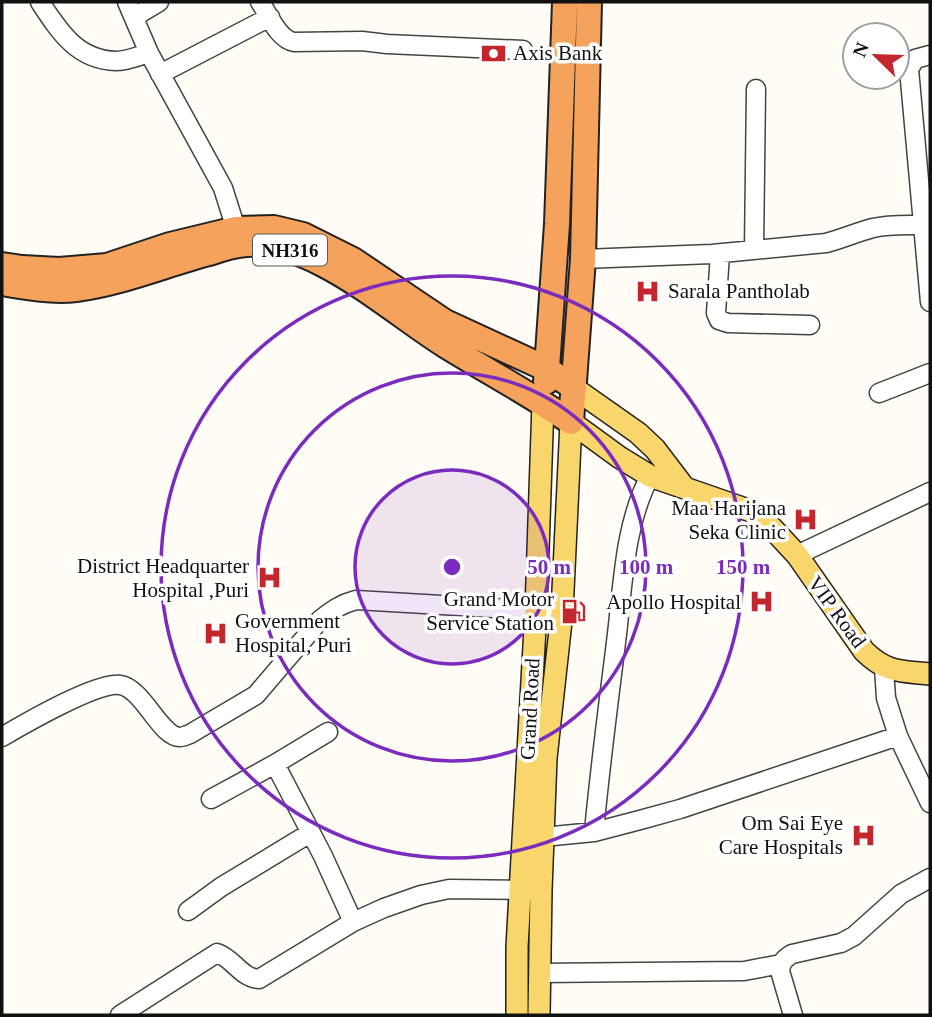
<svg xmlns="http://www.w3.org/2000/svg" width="932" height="1017" viewBox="0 0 932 1017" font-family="Georgia,serif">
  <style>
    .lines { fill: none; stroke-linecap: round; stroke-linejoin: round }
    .minor-casing { stroke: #444; stroke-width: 21 }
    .major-casing { stroke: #222; stroke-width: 24 }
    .highway-casing { stroke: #222; stroke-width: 28 }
    .minor { stroke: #fff; stroke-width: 18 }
    .major { stroke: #f9d66b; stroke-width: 21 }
    .highway { stroke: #f5a25d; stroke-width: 24 }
    .ring { fill: none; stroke: #7b2cbf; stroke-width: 3.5 }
    .labels { text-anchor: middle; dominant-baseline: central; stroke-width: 7; stroke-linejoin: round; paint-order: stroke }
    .shield { fill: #fff; stroke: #585858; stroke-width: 2 }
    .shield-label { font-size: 19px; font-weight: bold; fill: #111 }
    .poi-label { font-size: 21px; fill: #111; stroke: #fff; text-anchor: end }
    .street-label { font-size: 21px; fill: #111; stroke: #fff }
    .centre { fill: #7b2cbf; stroke: #fff; stroke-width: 3.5 }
    .ring-label { font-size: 21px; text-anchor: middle; font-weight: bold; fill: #7b2cbf; stroke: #fff; stroke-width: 7; stroke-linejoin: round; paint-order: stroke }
  </style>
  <rect width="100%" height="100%" fill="#fffdf5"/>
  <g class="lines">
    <defs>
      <path id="minor" d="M40,2C59,31 77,60 116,61C127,61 138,56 149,53
        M127,2L149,53L223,188L236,229
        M260,2C269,15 278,39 294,42L362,41L387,44L523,50
        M134,17L159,2
        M930,55L915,59L909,69L930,302
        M160,74L270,17
        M754,250L756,89
        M720,254L716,313L719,320L728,323L810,325
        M583,259L712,254L826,243C842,239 857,232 873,228C889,224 907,225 923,225
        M879,393L930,373
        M797,555L930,492
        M884,668L886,698L898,736L930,803
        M2,737C24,724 97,682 120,685C143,688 160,737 180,737C183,737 187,735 190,734L256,695L320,620C332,610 341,604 356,600L562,612
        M275,764L323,856L353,922
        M211,799L275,764L328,732
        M594,832C600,766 609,700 617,634C623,582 625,523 650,476
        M543,837L594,832L640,820L680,809L898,736
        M188,911L221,887L310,833
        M539,973L744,971L781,964
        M120,1015L217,953C233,958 241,978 259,979L353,922L384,908L421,895L449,889L533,890
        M793,1015L780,971C781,962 784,959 792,954L841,943L854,936L901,894L930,878"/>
      <path id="major" d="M574,388L638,433L655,449L684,487
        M571,422L619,457L650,476L751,511L772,528L797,555L864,651C886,673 901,671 930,674
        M517,1015V947L536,610L543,403
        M539,1015L541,890L546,758L562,612L571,422"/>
      <path id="highway" d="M2,265L22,268L59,270L107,266L170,245L236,229L274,228L303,235L353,260L445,322L547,369L574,388
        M2,283C24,287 53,292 76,289C121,283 164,265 209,253C219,250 229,246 239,245C307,233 390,311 445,345C487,371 530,394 571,422L583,259L589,2
        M546,382L557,224L565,2"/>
    </defs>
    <!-- minor casing -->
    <use href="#minor" class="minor-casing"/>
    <!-- major casing -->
    <use href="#major" class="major-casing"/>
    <!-- highway casing -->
    <use href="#highway" class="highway-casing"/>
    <!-- minor -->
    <use href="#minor" class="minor"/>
    <!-- major -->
    <use href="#major" class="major"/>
    <!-- highway -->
    <use href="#highway" class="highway"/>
  </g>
  <!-- distance rings -->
  <circle cx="452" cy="567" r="97" fill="#7b2cbf" fill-opacity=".12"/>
  <g class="ring">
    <circle cx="452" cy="567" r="97"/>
    <circle cx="452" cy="567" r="194"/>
    <circle cx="452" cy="567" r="291"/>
  </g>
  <!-- icons -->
  <defs>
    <symbol id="bank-bare" viewBox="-9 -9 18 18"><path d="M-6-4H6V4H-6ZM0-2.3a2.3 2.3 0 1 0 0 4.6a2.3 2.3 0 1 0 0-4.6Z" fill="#c4262e" stroke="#fff" stroke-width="2.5" paint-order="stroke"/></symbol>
    <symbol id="hospital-bare" viewBox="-9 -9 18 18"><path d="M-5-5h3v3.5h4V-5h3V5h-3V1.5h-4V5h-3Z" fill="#c4262e" stroke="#fff" stroke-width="2.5" paint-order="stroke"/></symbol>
    <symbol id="fuel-bare" viewBox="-9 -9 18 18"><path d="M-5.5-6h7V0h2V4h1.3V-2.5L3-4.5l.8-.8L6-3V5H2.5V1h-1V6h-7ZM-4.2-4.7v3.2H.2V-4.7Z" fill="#c4262e" stroke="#fff" stroke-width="2.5" paint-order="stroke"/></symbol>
  </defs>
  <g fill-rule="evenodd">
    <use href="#bank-bare" x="476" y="36" width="35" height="35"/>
    <use href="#hospital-bare" x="630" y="274" width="35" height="35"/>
    <use href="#hospital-bare" x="788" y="502" width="35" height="35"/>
    <use href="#hospital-bare" x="252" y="560" width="35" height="35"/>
    <use href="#hospital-bare" x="744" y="584" width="35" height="35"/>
    <use href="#fuel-bare" x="556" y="594" width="35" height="35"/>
    <use href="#hospital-bare" x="198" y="616" width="35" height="35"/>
    <use href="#hospital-bare" x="846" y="818" width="35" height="35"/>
  </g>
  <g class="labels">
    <!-- shield labels -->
    <rect class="shield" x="253" y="234.5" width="74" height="31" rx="5"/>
    <g class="shield-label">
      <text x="290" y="250">NH316</text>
    </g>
    <!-- poi labels -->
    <g class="poi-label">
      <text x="513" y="53" text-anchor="start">Axis Bank</text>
      <text x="668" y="291" text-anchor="start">Sarala Pantholab</text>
      <text x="786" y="508">Maa Harijana<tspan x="786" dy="24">Seka Clinic</tspan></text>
      <text x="249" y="566">District Headquarter<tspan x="249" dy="24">Hospital ,Puri</tspan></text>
      <text x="554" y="599">Grand Motor<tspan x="554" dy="24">Service Station</tspan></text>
      <text x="741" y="602">Apollo Hospital</text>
      <text x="235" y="621" text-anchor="start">Government<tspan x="235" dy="24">Hospital, Puri</tspan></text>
      <text x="843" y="823">Om Sai Eye<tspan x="843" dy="24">Care Hospitals</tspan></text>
    </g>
    <!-- street labels -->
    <g class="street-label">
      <text transform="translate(837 612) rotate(54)">VIP Road</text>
      <text transform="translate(530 709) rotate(-87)">Grand Road</text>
    </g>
  </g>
  <circle cx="452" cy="567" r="10" class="centre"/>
  <g class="ring-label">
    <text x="549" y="574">50 m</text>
    <text x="646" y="574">100 m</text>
    <text x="743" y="574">150 m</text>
  </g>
  <!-- border -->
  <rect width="932" height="1017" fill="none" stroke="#111111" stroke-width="7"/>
  <!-- north arrow -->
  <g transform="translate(876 56) rotate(293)"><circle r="33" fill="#ffffff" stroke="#a0a0a0" stroke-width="2"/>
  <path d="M0-5L12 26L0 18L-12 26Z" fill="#c4262e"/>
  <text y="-10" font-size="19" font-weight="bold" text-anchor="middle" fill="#111111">N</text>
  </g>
</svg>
